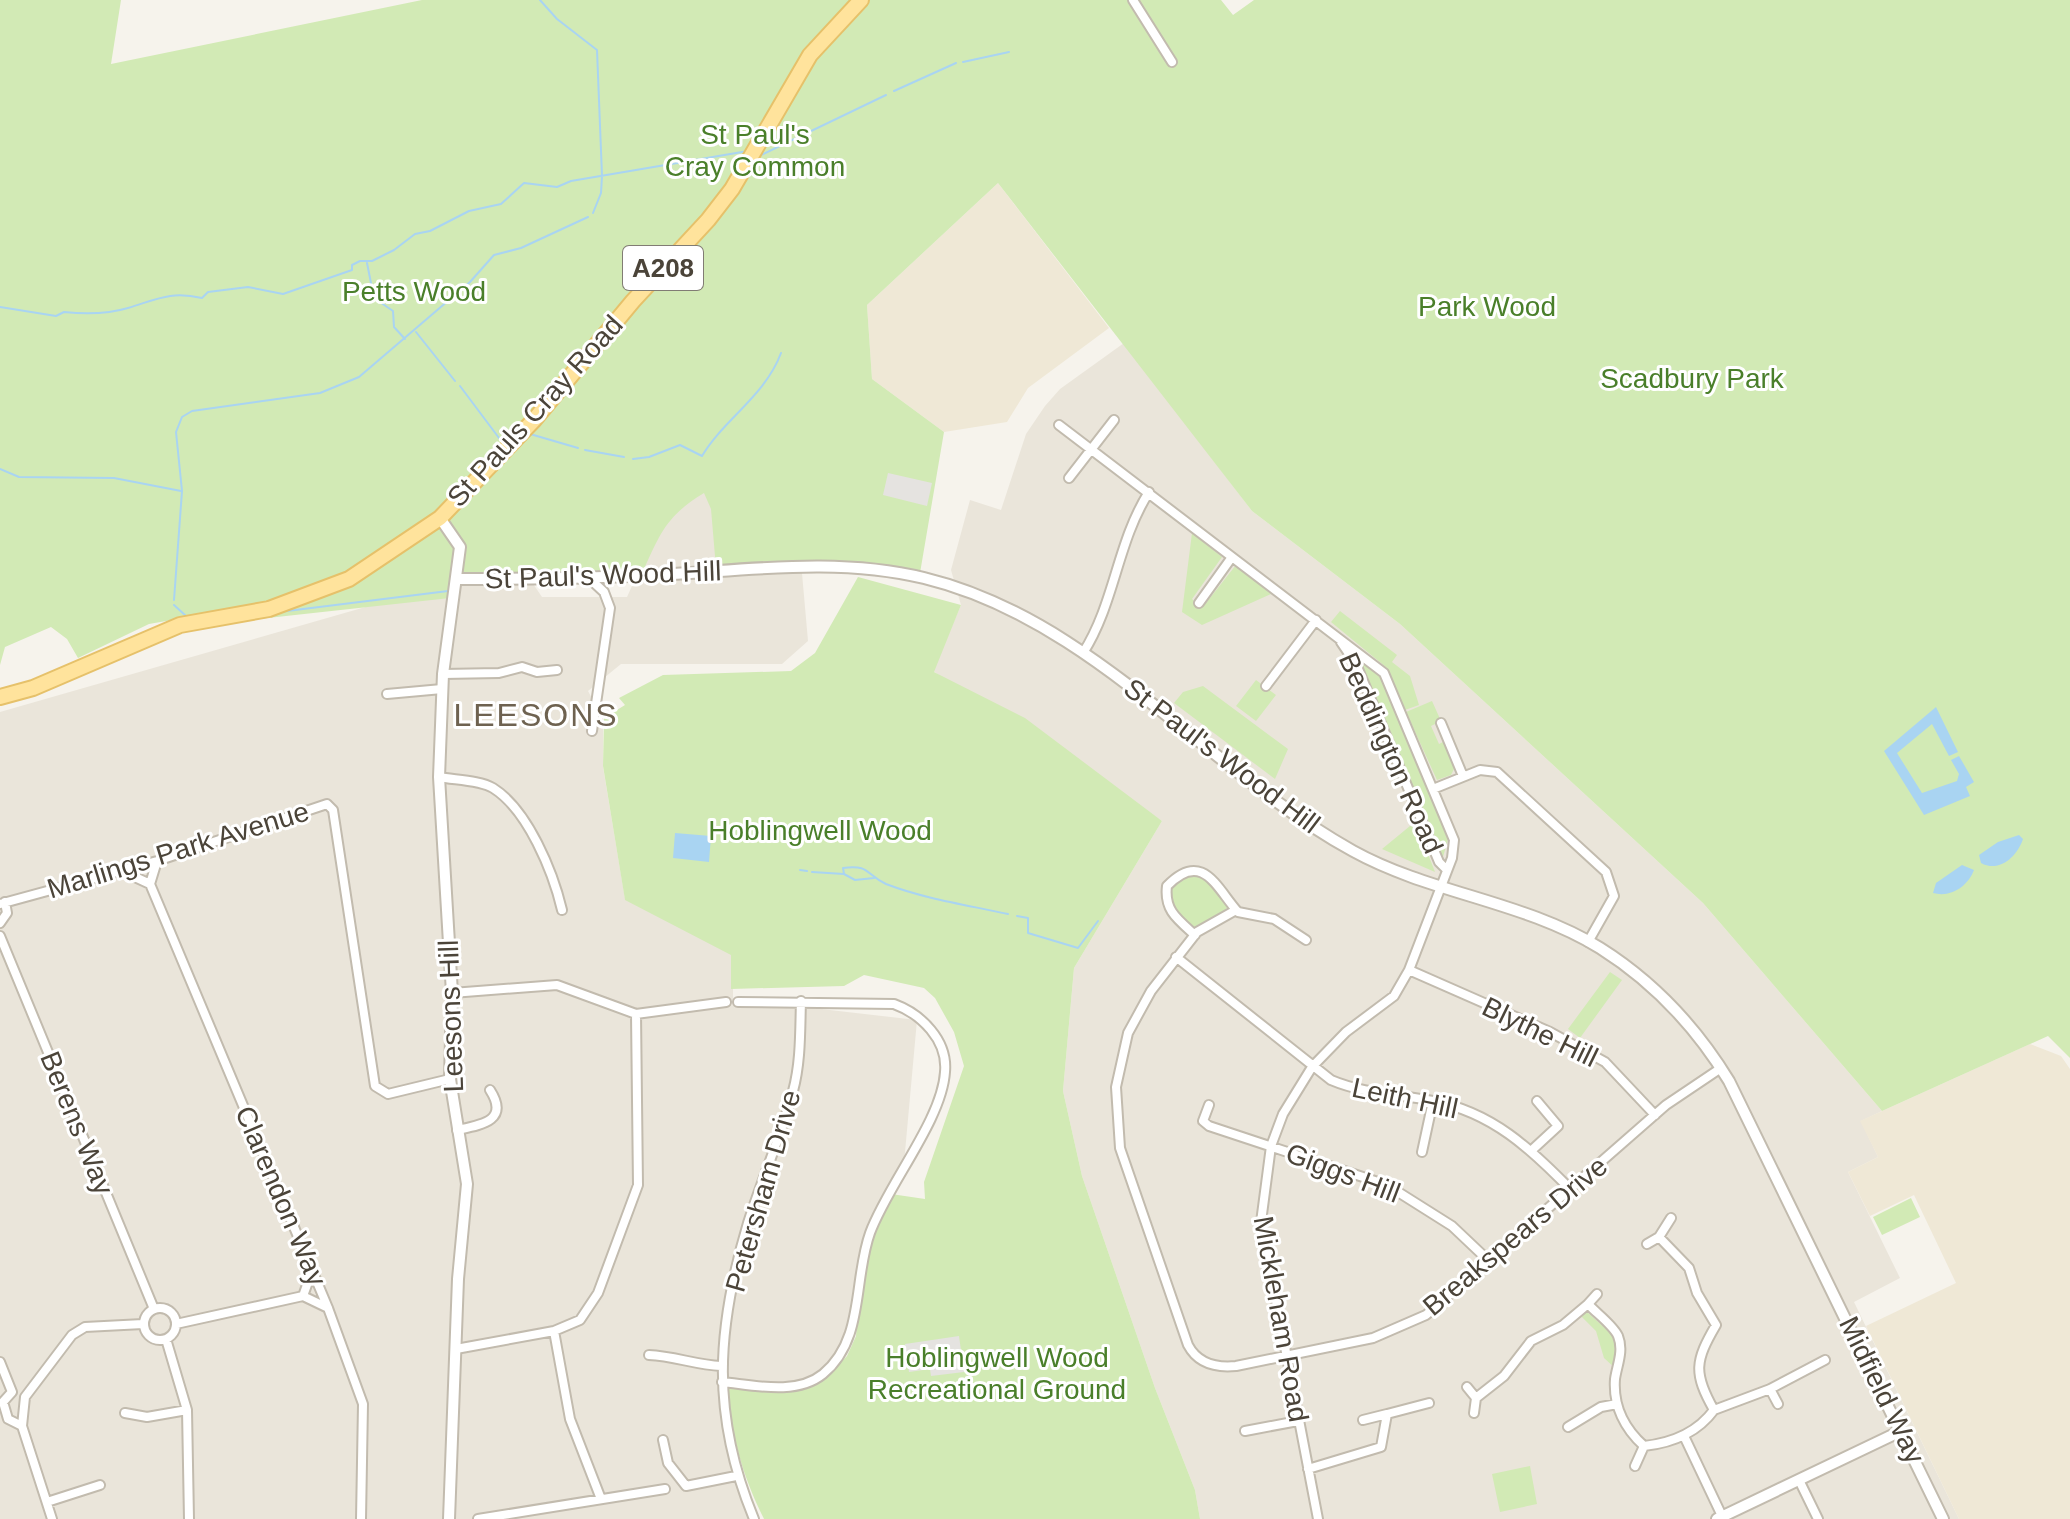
<svg xmlns="http://www.w3.org/2000/svg" width="2070" height="1519" viewBox="0 0 2070 1519" font-family="Helvetica,sans-serif">
  <style>
    .residential { fill: #eae5da }
    .education { fill: #efe8d6 }
    .green { fill: #d2eab5 }
    .parking { fill: #e5e3e0 }
    .water { fill: #a9d4f2 }
    .lines { fill: none; stroke-linecap: round; stroke-linejoin: round }
    .stream { stroke: #a9d4f2; stroke-width: 2 }
    .minor-casing { stroke: #c2bbae; stroke-width: 12 }
    .tertiary-casing { stroke: #c2bbae; stroke-width: 14 }
    .primary-casing { stroke: #e6c16a; stroke-width: 18 }
    .minor { stroke: #fff; stroke-width: 8 }
    .tertiary { stroke: #fff; stroke-width: 10 }
    .primary { stroke: #ffe39c; stroke-width: 14 }
    .labels { text-anchor: middle; dominant-baseline: central; stroke-width: 6; stroke-linejoin: round; paint-order: stroke }
    .shield { fill: #fff; stroke: #817c74; stroke-width: 2 }
    .shield-label { font-size: 26px; font-weight: bold; fill: #4b4439 }
    .park-label { font-size: 28px; fill: #4a7f2a; stroke: #fff }
    .street-label { font-size: 28px; fill: #4b4439; stroke: #fff }
    .quarter-label { font-size: 32px; letter-spacing: 2px; fill: #6e6250; stroke: #fff }
  </style>
  <rect width="100%" height="100%" fill="#f6f3ec"/>
  <!-- residential -->
  <path class="residential" d="M1124,343L1252,511L1400,624L1703,903L1882,1111L1861,1121L1878,1157L1848,1172L1900,1278L1854,1302L1959,1519H1200L1195,1490L1155,1388L1082,1176L1063,1091L1074,968L1162,821L933,671L961,605L951,570L970,500L1001,510L1026,434L1045,406L1060,389Z
    M692,483L801,562L808,641L782,664H621L588,691L603,719V767L625,899L733,955V999L917,1020L904,1163L887,1192L852,1331L821,1371L789,1387L719,1376L735,1478L752,1519H0V712L519,563L542,597H627L646,555Z"/>
  <!-- education -->
  <path class="education" d="M998,183L1109,328L1028,388L1007,422L944,432L872,379L867,305Z
    M2030,1044L2061,1056L2070,1069V1519H1959L1866,1326L1956,1283L1914,1195L1870,1216L1848,1172L1878,1157L1860,1121Z"/>
  <!-- green -->
  <path class="green" d="M0,0H121L111,64L422,0H1221L1233,15L1254,0H2070V1058L2048,1036L1882,1111L1703,903L1400,624L1252,511L998,183L867,305L872,379L944,432L920,573C851,560 786,563 716,568L711,509L704,493C668,515 661,531 644,569L487,575L453,580L450,598L232,622L229,610L149,624L78,658L67,639L51,627L5,647L0,665Z
    M1192,533L1222,557L1192,599L1202,608L1236,565L1271,594L1202,625L1182,612Z
    M858,577L961,605L934,672L1025,718L1162,821L1074,968L1063,1091L1082,1176L1155,1388L1195,1490L1200,1519H764C741,1472 732,1437 727,1385L793,1391L821,1382L847,1356L856,1336L859,1292L871,1239L891,1194L925,1199L924,1182L964,1066L954,1032L935,998L924,988L864,975L844,986L731,989V955L625,900L603,766L604,718L625,705L619,698L663,675L791,671L815,653Z
    M1340,611L1397,655L1392,662L1410,676L1419,705L1405,710L1387,668L1331,622Z
    M1352,651L1381,675L1448,840L1442,860Z
    M1256,680L1276,695L1256,721L1236,706Z
    M1203,686L1288,749L1275,779L1174,703L1183,692Z
    M1432,701L1441,721L1431,726L1439,744L1445,741L1455,767L1451,775L1437,780L1406,712Z
    M1410,826L1418,828L1435,872L1382,849Z
    M1189,873L1206,878L1228,903L1226,911L1194,928L1168,903L1171,885Z
    M1610,972L1622,980L1580,1038L1568,1029Z
    M1911,1198L1920,1217L1882,1235L1873,1217Z
    M1587,1312L1615,1337L1616,1369L1604,1358L1596,1331L1581,1316Z
    M1530,1466L1537,1504L1500,1512L1492,1474Z"/>
  <!-- parking -->
  <path class="parking" d="M888,473L932,483L927,506L883,495Z
    M959,1336L964,1372L931,1376L930,1369L909,1372L905,1344Z"/>
  <!-- water -->
  <path class="water" d="M1936,707L1958,752L1949,756L1932,724L1897,753L1922,793L1957,781L1959,774L1951,760L1959,756L1974,782L1966,787L1970,796L1924,815L1884,751Z
    M675,833L711,836L709,862L673,858Z
    M2019,835L2023,839C2017,857 1999,873 1981,863L1979,855L1998,842Z
    M1962,865L1974,870C1968,886 1951,898 1933,893L1936,883Z"/>
  <g class="lines">
    <!-- stream -->
    <path class="stream" d="M540,0L557,19L597,50L602,176L601,193L593,213
      M963,62L1009,52
      M894,91L956,63
      M761,155L886,95
      M367,263L374,298L393,311L394,327L405,339
      M0,307L56,316L64,312C84,314 108,314 128,308C158,299 170,291 202,298L208,292L248,287L283,294L352,270V265L360,261H372L394,250L415,234L430,231L469,211L501,204L524,183L557,187L571,181L748,151
      M416,332L455,381
      M460,386L502,442
      M530,434L578,448
      M585,450L624,457
      M633,459L649,457L680,445L702,456C724,419 765,396 781,353
      M0,469L19,477L114,478L181,491
      M174,600L182,491L176,432L182,417L192,411L320,393L359,377L470,282L494,255L521,248L588,217
      M174,605L186,616
      M279,612L448,591
      M800,870L807,871
      M812,872L844,874L855,880L874,878
      M844,874L843,868C870,864 866,875 886,884C925,899 967,905 1008,914
      M1017,916L1028,918V933L1078,948L1098,921"/>
    <defs>
      <path id="minor" d="M1133,0L1172,62
        M1059,425L1384,673L1454,840L1452,858L1409,970L1394,996L1346,1032L1312,1067L1283,1114L1271,1146L1261,1222L1318,1519
        M1069,478L1114,420
        M589,578L604,592L610,608L592,731
        M1199,603L1232,557
        M1341,642L1356,664L1439,862L1447,870
        M1083,653C1115,603 1117,542 1149,492
        M443,674L499,673L522,667L537,672L557,670
        M1266,686L1316,620
        M387,694L442,689
        M1441,723L1463,776
        M439,777C454,780 480,780 493,788C528,810 553,872 562,910
        M1433,789L1480,770L1497,772L1606,872L1614,896L1588,942
        M157,861L150,884L328,1308L363,1404L361,1519
        M122,871L150,884
        M0,904L157,861L327,804L333,810L375,1086L388,1094L450,1079
        M1236,910L1197,932L1151,991L1128,1033L1116,1087L1120,1148L1188,1345C1198,1364 1216,1368 1236,1366L1373,1338L1426,1315L1666,1105L1721,1068
        M0,923L7,913L5,902
        M1195,935C1177,919 1164,910 1167,886C1203,849 1217,889 1238,912L1274,919L1306,940
        M0,936L154,1309
        M1176,957L1331,1080C1364,1094 1398,1094 1433,1101C1492,1112 1531,1149 1571,1190
        M1409,970L1550,1032L1605,1062L1655,1115
        M452,993L557,985L636,1014L638,1185L598,1293L580,1320L554,1331L456,1349
        M636,1014L726,1002
        M1209,1105L1203,1121L1209,1126L1387,1185L1452,1226L1490,1262
        M457,1130C481,1125 510,1121 490,1090
        M1532,1150L1558,1126L1537,1101
        M1422,1152L1433,1101
        M1647,1244L1659,1237L1671,1218
        M1597,1294L1588,1304C1596,1313 1613,1325 1618,1336C1624,1351 1617,1365 1615,1379C1613,1406 1625,1429 1644,1446C1672,1443 1697,1433 1714,1410C1693,1373 1695,1361 1716,1325L1697,1293L1689,1268L1659,1237
        M303,1296L312,1271
        M144 1324a16 16 0 1 1 32 0a16 16 0 1 1-32 0Z
        M176,1324L303,1296L328,1308
        M554,1331L570,1419L601,1499
        M166,1339L187,1410L189,1519
        M649,1355C674,1356 696,1365 721,1366
        M0,1362L12,1392L3,1402L8,1419L22,1426L52,1519
        M722,1382C753,1385 796,1396 823,1374C865,1339 853,1280 870,1233C888,1184 942,1120 945,1072C948,1040 921,1014 894,1004L738,1002
        M1467,1387L1476,1398
        M1770,1389L1778,1404
        M1714,1410L1770,1389L1825,1360
        M125,1413L147,1417L187,1410
        M1474,1413L1476,1398L1504,1376L1531,1341L1563,1325L1588,1304
        M1363,1420L1387,1414
        M22,1426L25,1397L72,1335L85,1327L143,1324
        M1568,1427L1601,1407L1617,1404
        M1245,1431L1298,1421
        M1684,1436L1722,1516
        M663,1440L668,1463L686,1486L736,1476
        M1635,1466L1644,1446
        M1308,1469L1381,1447L1387,1414L1429,1403
        M1799,1480L1818,1519
        M47,1502L100,1485
        M478,1519L665,1489
        M754,1519C711,1415 716,1330 748,1223C762,1179 781,1136 793,1091C801,1062 800,1030 801,1001"/>
      <path id="tertiary" d="M440,518L460,547L443,674L439,777L452,993L450,1079L467,1184L458,1279L449,1519
        M458,579C530,579 601,578 673,574C758,569 841,558 924,578C1093,619 1205,769 1353,851C1431,894 1524,901 1600,948C1654,982 1696,1027 1729,1081L1943,1519
        M1717,1519L1901,1431"/>
      <path id="primary" d="M0,697L33,688L180,625L269,609L349,579L440,518L534,420L633,301L708,220L732,189L810,55L861,0"/>
    </defs>
    <!-- minor casing -->
    <use href="#minor" class="minor-casing"/>
    <!-- tertiary casing -->
    <use href="#tertiary" class="tertiary-casing"/>
    <!-- primary casing -->
    <use href="#primary" class="primary-casing"/>
    <!-- minor -->
    <use href="#minor" class="minor"/>
    <!-- tertiary -->
    <use href="#tertiary" class="tertiary"/>
    <!-- primary -->
    <use href="#primary" class="primary"/>
  </g>
  <g class="labels">
    <!-- shield labels -->
    <rect class="shield" x="623" y="246" width="80" height="44" rx="6"/>
    <g class="shield-label">
      <text x="663" y="268">A208</text>
    </g>
    <!-- park labels -->
    <g class="park-label">
      <text x="755" y="134">St Paul's<tspan x="755" dy="32">Cray Common</tspan></text>
      <text x="414" y="291">Petts Wood</text>
      <text x="1487" y="306">Park Wood</text>
      <text x="1692" y="378">Scadbury Park</text>
      <text x="820" y="830">Hoblingwell Wood</text>
      <text x="997" y="1357">Hoblingwell Wood<tspan x="997" dy="32">Recreational Ground</tspan></text>
    </g>
    <!-- street labels -->
    <g class="street-label">
      <text transform="translate(535 411) rotate(-48)">St Pauls Cray Road</text>
      <text transform="translate(603 575) rotate(-2)">St Paul's Wood Hill</text>
      <text transform="translate(1391 753) rotate(66)">Beddington Road</text>
      <text transform="translate(1222 756) rotate(37)">St Paul's Wood Hill</text>
      <text transform="translate(178 850) rotate(-17)">Marlings Park Avenue</text>
      <text transform="translate(451 1016) rotate(-92)">Leesons Hill</text>
      <text transform="translate(1540 1032) rotate(26)">Blythe Hill</text>
      <text transform="translate(1405 1098) rotate(12)">Leith Hill</text>
      <text transform="translate(77 1123) rotate(68)">Berens Way</text>
      <text transform="translate(1343 1173) rotate(21)">Giggs Hill</text>
      <text transform="translate(763 1191) rotate(-74)">Petersham Drive</text>
      <text transform="translate(281 1196) rotate(67)">Clarendon Way</text>
      <text transform="translate(1515 1236) rotate(-40)">Breakspears Drive</text>
      <text transform="translate(1281 1319) rotate(80)">Mickleham Road</text>
      <text transform="translate(1882 1390) rotate(64)">Midfield Way</text>
    </g>
    <!-- quarter labels -->
    <g class="quarter-label">
      <text x="536" y="715">LEESONS</text>
    </g>
  </g>
</svg>
